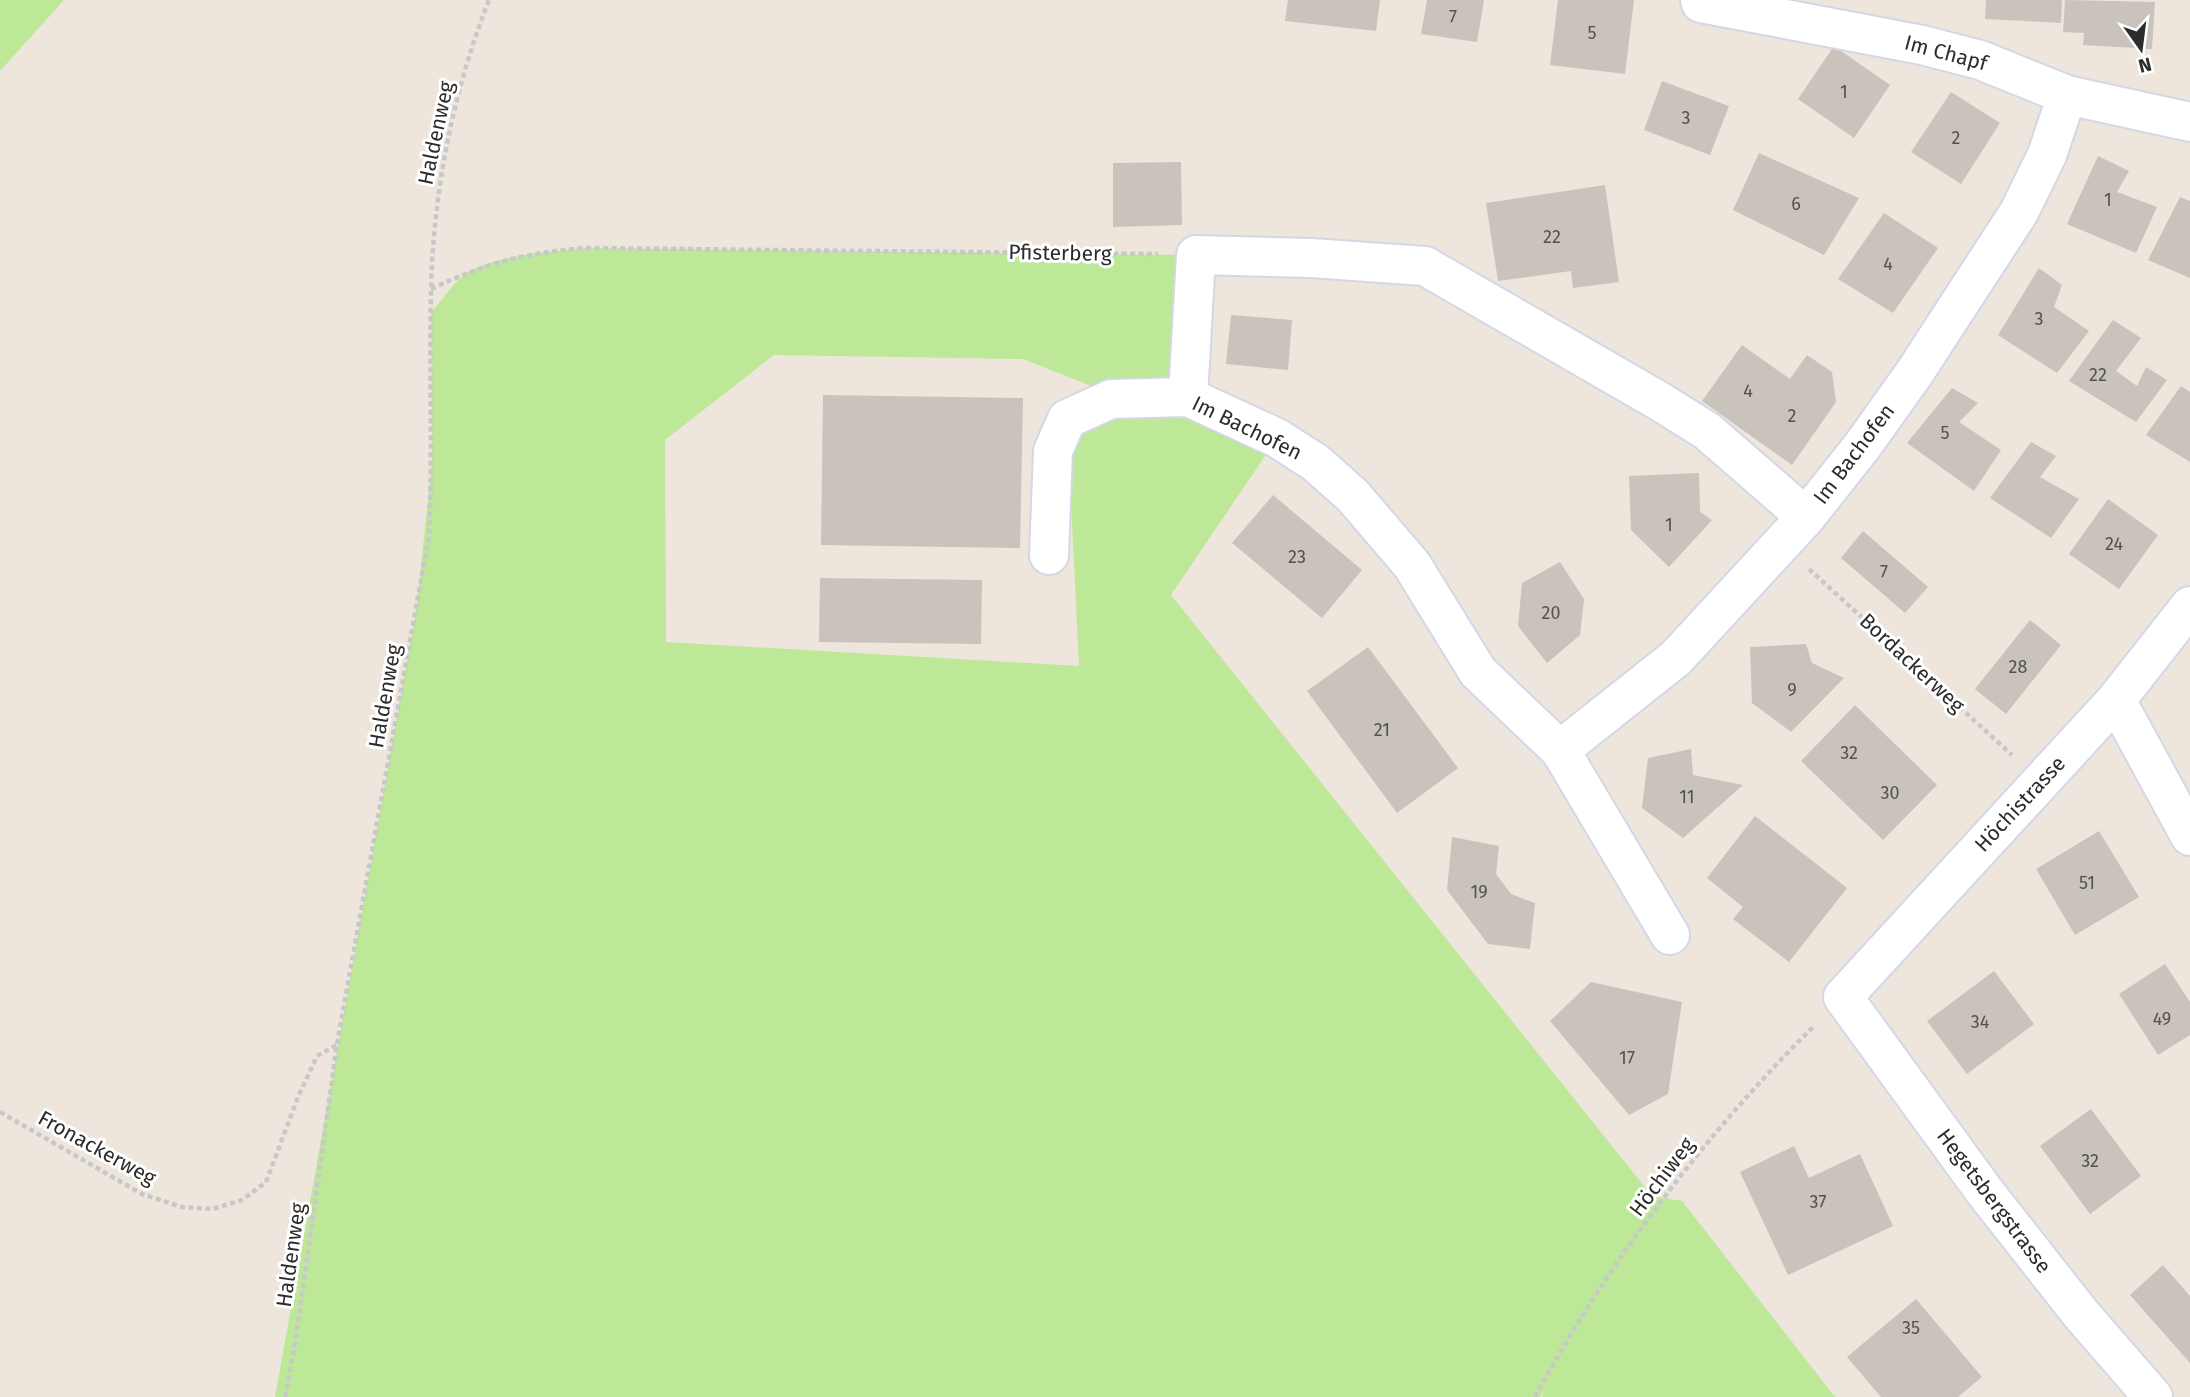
<svg xmlns="http://www.w3.org/2000/svg" width="2190" height="1397" viewBox="0 0 2190 1397" font-family="'Fira Sans',sans-serif">
  <style>
    .green { fill: #bde897; fill-rule: evenodd }
    .building { fill: #c9c3bc }
    .lines { fill: none; stroke-linecap: round; stroke-linejoin: round }
    .minor-casing { stroke: #d2d8e5; stroke-width: 42 }
    .path { stroke: #c8c8c8; stroke-width: 4.5; stroke-dasharray: 5 3.5; stroke-linecap: butt }
    .minor { stroke: #fff; stroke-width: 38 }
    .labels { text-anchor: middle; dominant-baseline: central; stroke-width: 6; stroke-linejoin: round; paint-order: stroke }
    .number-label { font-size: 18px; fill: #535250 }
    .street-label { font-size: 21px; fill: #2c2c2c; stroke: #fff }
  </style>
  <rect width="100%" height="100%" fill="#eee5dd"/>
  <!-- green -->
  <path class="green" d="M0,0H64L0,71Z
    M585,248L1196,255L1189,397L1277,438L1171,595L1652,1196L1682,1201L1835,1397H1542L1544,1390L1540,1397H275L417,605L432,461L431,313C441,301 451,286 463,276C483,257 557,250 585,248ZM774,355L1023,359L1104,391L1067,419L1079,666L666,642L665,440Z"/>
  <!-- building -->
  <path class="building" d="M1288,0H1380L1376,31L1285,21Z
    M1427,0H1484L1477,42L1421,34Z
    M1558,0H1634L1625,74L1550,65Z
    M1986,0H2062L2061,23L1985,19Z
    M2065,0L2155,2L2152,49L2083,45L2084,33L2063,32Z
    M1834,46L1890,85L1854,138L1798,99Z
    M1662,81L1729,106L1710,155L1644,130Z
    M1951,92L2000,123L1961,184L1911,152Z
    M1759,153L1859,198L1824,255L1733,210Z
    M2098,156L2129,171L2117,192L2157,207L2136,253L2067,224Z
    M1181,162L1182,225L1113,227V163Z
    M1605,185L1619,282L1573,288L1571,271L1498,281L1486,203Z
    M2180,197L2190,201V278L2148,260Z
    M1884,213L1938,248L1893,313L1838,279Z
    M2039,268L2062,285L2054,307L2089,331L2057,373L1998,335Z
    M1231,315L1292,320L1288,370L1226,364Z
    M2113,320L2141,338L2116,371L2137,386L2146,367L2167,380L2136,422L2069,381Z
    M1742,345L1790,379L1807,355L1832,372L1836,402L1792,465L1702,401Z
    M2181,386L2190,392V462L2146,435Z
    M1952,388L1978,403L1959,422L2001,450L1974,491L1907,443Z
    M823,395L1023,398L1020,548L821,545Z
    M2031,442L2056,456L2040,477L2079,499L2051,538L1990,498Z
    M1699,473L1700,512L1712,520L1669,567L1631,530L1629,476Z
    M1273,495L1362,570L1322,618L1232,543Z
    M2108,499L2158,535L2119,589L2069,554Z
    M1863,531L1928,587L1905,613L1841,558Z
    M1560,562L1584,599L1580,635L1547,663L1518,626L1522,583Z
    M820,578L982,580L981,644L819,642Z
    M2030,620L2061,645L2006,714L1975,689Z
    M1806,644L1812,663L1844,678L1791,732L1752,703L1750,647Z
    M1368,647L1458,768L1397,813L1307,691Z
    M1855,705L1937,785L1883,840L1801,761Z
    M1691,749L1693,775L1743,785L1683,838L1642,808L1648,758Z
    M1755,816L1847,888L1789,962L1733,919L1743,907L1707,878Z
    M2099,831L2139,897L2075,935L2036,869Z
    M1452,837L1499,846L1496,874L1511,894L1535,903L1530,949L1488,944L1447,890Z
    M2165,964L2190,1002V1035L2158,1055L2119,994Z
    M1994,971L2034,1024L1967,1074L1927,1021Z
    M1591,982L1682,1002L1668,1094L1629,1115L1550,1021Z
    M2091,1109L2141,1176L2090,1214L2040,1146Z
    M1794,1146L1809,1178L1860,1154L1893,1226L1788,1275L1740,1172Z
    M2163,1265L2190,1296V1363L2130,1295Z
    M1916,1299L1982,1377L1958,1397H1881L1847,1357Z"/>
  <g class="lines">
    <defs>
      <path id="minor" d="M1700,0L1701,3L1922,45L1980,60L2067,95L2190,122
        M1188,397L1196,255L1311,258L1425,266L1659,401L1707,431L1806,517
        M1049,555L1053,451L1067,419L1111,399L1188,397L1277,438L1316,463L1353,496L1412,565L1478,672L1560,750L1670,935
        M2116,700L2190,836
        M1560,750L1676,658L1806,517L1863,445L1915,372L2019,212L2047,155L2067,95
        M2153,1397L2081,1314L1985,1192L1843,997L2116,700L2190,606"/>
    </defs>
    <!-- minor casing -->
    <use href="#minor" class="minor-casing"/>
    <!-- path -->
    <path class="path" d="M431,289C487,263 523,253 585,248L1158,254
      M1809,569L2012,755
      M0,1112L142,1194L182,1207L213,1209L242,1200L266,1182L298,1097L317,1056L337,1045
      M285,1397L296,1338L337,1044L429,536C433,454 429,373 431,291C433,193 453,91 489,0
      M1535,1397C1609,1261 1705,1134 1815,1025"/>
    <!-- minor -->
    <use href="#minor" class="minor"/>
  </g>
  <g class="labels">
    <!-- number labels -->
    <g class="number-label">
      <text x="1453" y="17">7</text>
      <text x="1592" y="33">5</text>
      <text x="1844" y="92">1</text>
      <text x="1686" y="118">3</text>
      <text x="1956" y="138">2</text>
      <text x="2108" y="200">1</text>
      <text x="1796" y="204">6</text>
      <text x="1552" y="237">22</text>
      <text x="1888" y="264">4</text>
      <text x="2039" y="319">3</text>
      <text x="2098" y="375">22</text>
      <text x="1748" y="391">4</text>
      <text x="1792" y="416">2</text>
      <text x="1945" y="433">5</text>
      <text x="1669" y="525">1</text>
      <text x="2114" y="544">24</text>
      <text x="1297" y="557">23</text>
      <text x="1884" y="572">7</text>
      <text x="1551" y="613">20</text>
      <text x="2018" y="667">28</text>
      <text x="1792" y="690">9</text>
      <text x="1382" y="730">21</text>
      <text x="1849" y="753">32</text>
      <text x="1890" y="793">30</text>
      <text x="1687" y="797">11</text>
      <text x="2087" y="883">51</text>
      <text x="1479" y="892">19</text>
      <text x="2162" y="1019">49</text>
      <text x="1980" y="1022">34</text>
      <text x="1627" y="1058">17</text>
      <text x="2090" y="1161">32</text>
      <text x="1818" y="1202">37</text>
      <text x="1911" y="1328">35</text>
    </g>
    <!-- street labels -->
    <g class="street-label">
      <text transform="translate(1946 53) rotate(15)">Im Chapf</text>
      <text transform="translate(436 133) rotate(-78)">Haldenweg</text>
      <text transform="translate(1060 253) rotate(1)">Pfisterberg</text>
      <text transform="translate(1247 428) rotate(26)">Im Bachofen</text>
      <text transform="translate(1854 454) rotate(-53)">Im Bachofen</text>
      <text transform="translate(1912 663) rotate(43)">Bordackerweg</text>
      <text transform="translate(385 696) rotate(-80)">Haldenweg</text>
      <text transform="translate(2020 804) rotate(-47)">Höchistrasse</text>
      <text transform="translate(97 1148) rotate(29)">Fronackerweg</text>
      <text transform="translate(1662 1177) rotate(-53)">Höchiweg</text>
      <text transform="translate(1994 1201) rotate(53)">Hegetsbergstrasse</text>
      <text transform="translate(291 1255) rotate(-82)">Haldenweg</text>
    </g>
  </g>
  <!-- north arrow -->
  <g transform="translate(2141 49) rotate(166)" stroke="#ffffff" stroke-width="5" paint-order="stroke">
  <path d="M0-5L12 26L0 18L-12 26Z" fill="#2c2c2c"/>
  <text y="-10" font-size="19" font-weight="bold" text-anchor="middle" fill="#2c2c2c">N</text>
  </g>
</svg>
